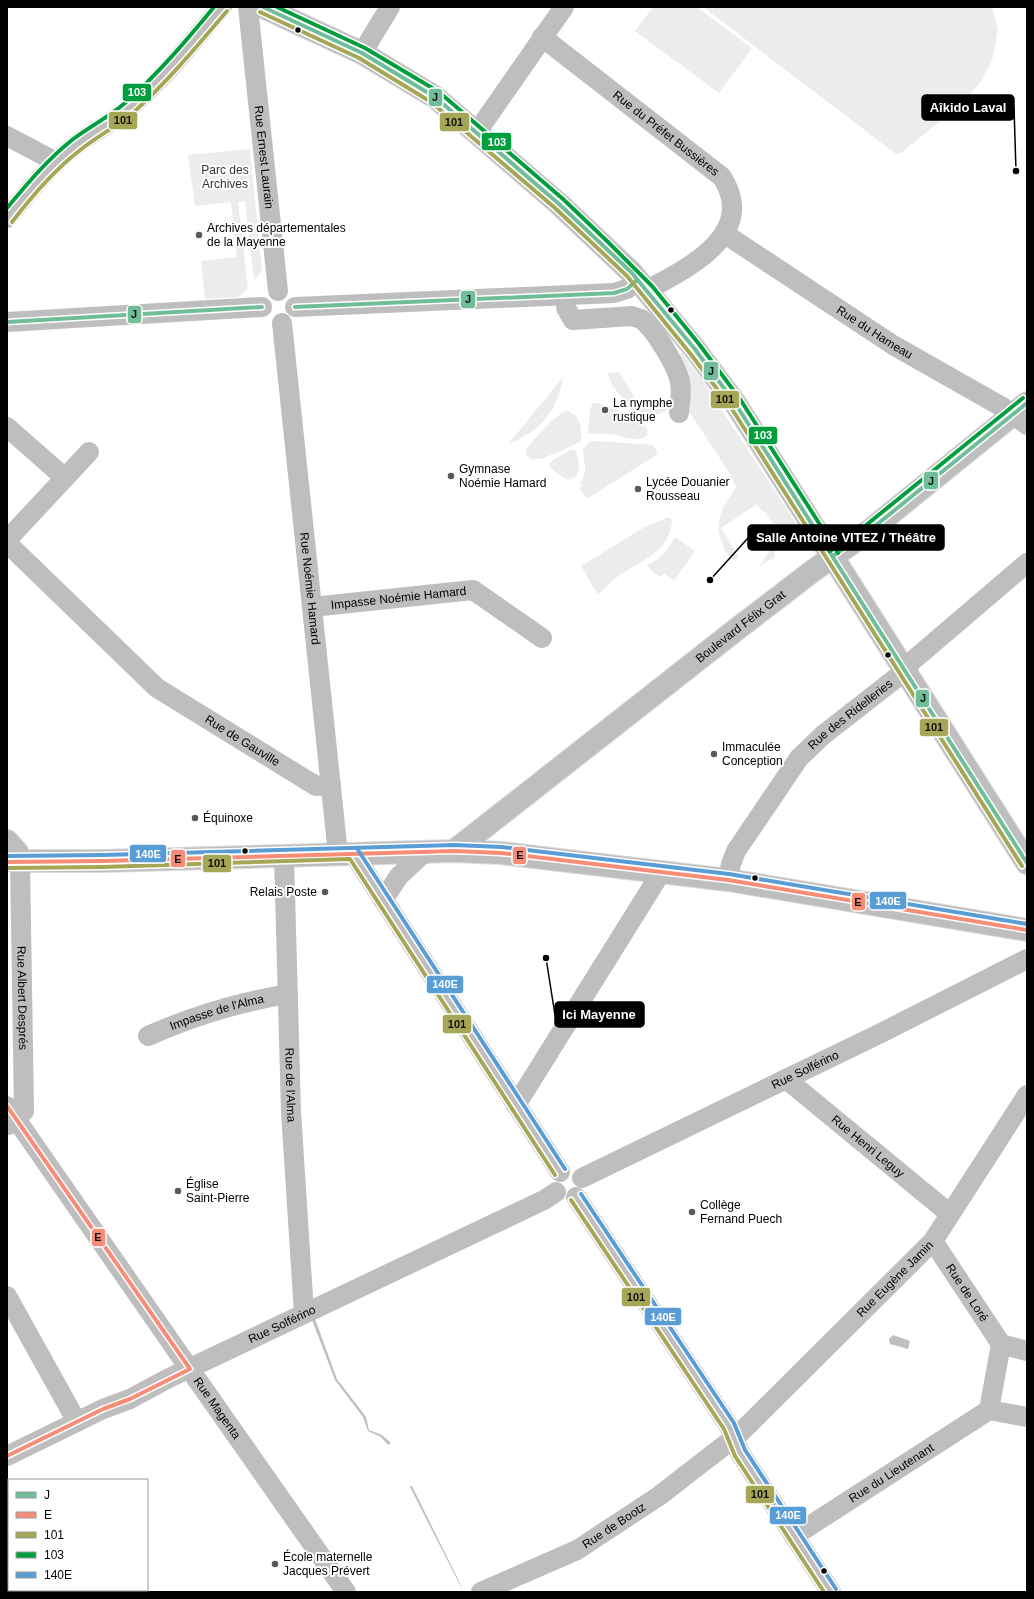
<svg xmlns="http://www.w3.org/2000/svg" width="1034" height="1599" viewBox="0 0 1034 1599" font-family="Helvetica,sans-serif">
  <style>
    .green { fill: #ececec }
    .water { fill: #bfbfbf }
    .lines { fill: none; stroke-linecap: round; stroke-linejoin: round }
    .major-casing { stroke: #dbdbdb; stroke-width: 24 }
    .minor { stroke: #bebebe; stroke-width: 20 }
    .major { stroke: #bebebe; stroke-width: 22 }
    .bus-1-casing { stroke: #fff; stroke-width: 7 }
    .bus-2-casing { stroke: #fff; stroke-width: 7 }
    .bus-3-casing { stroke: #fff; stroke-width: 7 }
    .bus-4-casing { stroke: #fff; stroke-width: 7 }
    .bus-5-casing { stroke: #fff; stroke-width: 7 }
    .bus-1 { stroke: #70be99; stroke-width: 4 }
    .bus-2 { stroke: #f78c77; stroke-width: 4 }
    .bus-3 { stroke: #a5a756; stroke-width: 4 }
    .bus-4 { stroke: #009e3d; stroke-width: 4 }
    .bus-5 { stroke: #589dd6; stroke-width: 4 }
    .bus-dot { fill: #000; stroke: #fff; stroke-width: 1.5 }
    .poi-dot { fill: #595959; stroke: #fff; stroke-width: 1.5 }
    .labels { text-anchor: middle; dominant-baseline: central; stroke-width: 4; stroke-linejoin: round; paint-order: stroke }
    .street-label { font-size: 12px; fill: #000; stroke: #fff }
    .park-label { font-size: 12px; fill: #333; stroke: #fff }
    .poi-label { font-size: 12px; fill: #000; stroke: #fff; text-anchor: start }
    .leader { fill: none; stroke: #000; stroke-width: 1.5 }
    .callout-dot { fill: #000; stroke: #fff; stroke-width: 1.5 }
    .callout { fill: #000; stroke: #000; stroke-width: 1.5 }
    .callout-label { font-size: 13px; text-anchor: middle; font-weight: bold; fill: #fff }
    .line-badge { stroke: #fff; stroke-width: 1.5 }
    .badge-label { font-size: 11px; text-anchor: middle; font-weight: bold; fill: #fff }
    .pale-badge-label { font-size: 11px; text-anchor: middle; font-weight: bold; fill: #111 }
  </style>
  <rect width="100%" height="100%" fill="#fff"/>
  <!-- green -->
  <path class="green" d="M653,7H697L752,48L719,93L635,31Z
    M703,7H992L998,30L992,61L979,84L960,105L901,153L896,154Z
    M250,149L262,271L254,280L245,201L238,202L248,288L239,297L205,299L201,261L237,257L231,202L195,206L188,155Z
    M681,352L700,377L798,526L781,538L765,511L763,512L757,504L721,528L739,557L733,560C728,558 725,551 723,545C712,520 723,508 736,487L727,469L688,410L678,360Z
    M619,372L636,400L639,398C652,406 656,410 671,401L673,404C654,424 636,415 621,397C615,389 610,382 607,373Z
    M564,376C556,410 543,431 509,443Z
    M593,403C612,403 628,421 646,427C654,448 620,435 610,434C603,434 595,435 588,433L590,409Z
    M566,411C581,414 582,428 581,441C578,444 546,457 541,459C538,459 534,459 531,459L527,456L526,449C536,438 552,417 566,411Z
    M597,441L653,445L658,454L587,499L579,487L582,485L580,482C589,473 583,460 583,449L589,442Z
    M570,450H575C579,457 580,468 577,476L568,480C562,476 552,472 549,464L553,460Z
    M668,517L672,520C671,550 643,560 621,574C612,580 606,589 598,595L581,566L643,528Z
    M675,537L695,551L674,581L664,573L661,577L651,571L647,565C660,559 668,550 675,537Z
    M774,544L776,546L774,558L760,566Z"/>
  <!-- water -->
  <path class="water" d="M315,1319L337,1379L366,1417L369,1430L382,1435L391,1443L388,1445L381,1437L368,1431L363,1417L335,1380L312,1320Z
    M893,1335L910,1341L908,1349L890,1344L889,1339Z
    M412,1486L457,1577L463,1591L410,1487Z"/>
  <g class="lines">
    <defs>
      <g id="major">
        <path d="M263,7L362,53L435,97L559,204L631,272L694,348L735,403L1027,863"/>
        <path d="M7,841L17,852L20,861H103L454,851L501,853L728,880L1027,930"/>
        <path id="s18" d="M454,851L737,629L810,573L869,531L1027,403"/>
      </g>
    </defs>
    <!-- major casing -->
    <use href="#major" class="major-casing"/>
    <!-- minor -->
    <g class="minor">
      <path id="s1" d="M248,7L278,291"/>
      <path id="s2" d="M542,37L722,177C758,234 688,268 647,290"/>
      <path d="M362,53L390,7"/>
      <path d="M477,132L564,7"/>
      <path d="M7,136L56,162"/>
      <path d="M7,218C28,192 50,165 76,145C94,131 115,121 131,106C165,77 193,41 222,7"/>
      <path id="s3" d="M725,234L893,345L1004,408L1027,425"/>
      <path d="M295,307L614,293L627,289L637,280"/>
      <path d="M566,308L573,320L632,316C634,317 638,318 641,319C654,328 677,366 680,382C682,392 680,403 679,413"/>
      <path d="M7,322L262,307"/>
      <path id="s4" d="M282,323L338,854"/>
      <path d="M7,427L65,478"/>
      <path d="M7,540L89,452"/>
      <path id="s5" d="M7,543L157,688L316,786L331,785"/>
      <path id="s6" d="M312,607L473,590L542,638"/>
      <path d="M353,853L560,1172"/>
      <path id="s7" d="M284,856L291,1112L304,1313"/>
      <path id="s8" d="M7,862L20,861L24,1111L9,1125"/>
      <path id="s9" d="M728,880L731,864L736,851L799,758L823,735L900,675L911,662L1027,563"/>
      <path d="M383,900L399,876L425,852"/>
      <path id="s10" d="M148,1036C193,1016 239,1002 288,994"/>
      <path id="s11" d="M786,1079L950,1214"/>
      <path d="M516,1105L662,871"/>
      <path id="s12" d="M7,1106L177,1351L346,1592"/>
      <path id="s13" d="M582,1178L879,1034L1027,959"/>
      <path d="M576,1197L729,1426L740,1453L831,1592"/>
      <path id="s14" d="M933,1241L1001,1344"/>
      <path d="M7,1296L77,1422"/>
      <path d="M1027,1351L1001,1344L989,1410L1027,1417"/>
      <path id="s15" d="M7,1456L103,1409L130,1399L169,1378L544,1200L556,1192"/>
      <path id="s16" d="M794,1536L989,1410"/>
      <path id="s17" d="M481,1592L577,1550L659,1496L739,1434L933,1241L1027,1095"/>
    </g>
    <!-- major -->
    <use href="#major" class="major"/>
    <defs>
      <path id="bus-1" d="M263,7L362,53L435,97L559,204L631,272L694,348L735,403L1027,863
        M295,307L614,293L627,289L637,280
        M7,322L262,307
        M833,556L869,531L1027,403"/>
      <path id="bus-2" d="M7,862L103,861L454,851L501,853L728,880L1027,930
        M7,1106L190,1369
        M7,1456L103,1409L130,1399L190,1369"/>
      <path id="bus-3" d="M260,12L359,58L431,102L555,208L627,276L689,352L730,406L1022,866
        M12,222C32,196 53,171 79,151C97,136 118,126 136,110C169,80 198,45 227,11
        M7,868L103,867L350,859L555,1175
        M571,1200L724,1429L735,1456L824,1592"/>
      <path id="bus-4" d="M277,7L365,48L439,92L563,199L608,242L652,286L699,344L740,399L838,553
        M7,208C27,184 47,160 72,140C89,127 109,117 125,103C158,74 186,41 214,7
        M830,551L865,526L1023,398"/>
      <path id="bus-5" d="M358,850L565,1169
        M7,856L103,855L454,845L502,847L729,874L1027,924
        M581,1194L734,1423L745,1450L836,1589"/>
    </defs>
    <!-- bus-1 casing -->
    <use href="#bus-1" class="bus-1-casing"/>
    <!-- bus-2 casing -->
    <use href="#bus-2" class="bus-2-casing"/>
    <!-- bus-3 casing -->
    <use href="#bus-3" class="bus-3-casing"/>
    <!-- bus-4 casing -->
    <use href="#bus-4" class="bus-4-casing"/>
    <!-- bus-5 casing -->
    <use href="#bus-5" class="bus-5-casing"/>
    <!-- bus-1 -->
    <use href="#bus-1" class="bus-1"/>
    <!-- bus-2 -->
    <use href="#bus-2" class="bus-2"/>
    <!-- bus-3 -->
    <use href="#bus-3" class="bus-3"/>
    <!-- bus-4 -->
    <use href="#bus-4" class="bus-4"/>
    <!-- bus-5 -->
    <use href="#bus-5" class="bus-5"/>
  </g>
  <!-- markers -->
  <g class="bus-dot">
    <circle cx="298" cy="30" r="3.5"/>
    <circle cx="671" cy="310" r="3.5"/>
    <circle cx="888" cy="655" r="3.5"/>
    <circle cx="245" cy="851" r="3.5"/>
    <circle cx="755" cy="878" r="3.5"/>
    <circle cx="824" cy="1571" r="3.5"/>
  </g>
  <g class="poi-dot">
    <circle cx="199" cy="235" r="4"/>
    <circle cx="605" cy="410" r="4"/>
    <circle cx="451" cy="476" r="4"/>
    <circle cx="638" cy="489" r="4"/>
    <circle cx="714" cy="754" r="4"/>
    <circle cx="195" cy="818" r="4"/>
    <circle cx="325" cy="892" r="4"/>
    <circle cx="178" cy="1191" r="4"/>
    <circle cx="692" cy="1212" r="4"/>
    <circle cx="275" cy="1564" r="4"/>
  </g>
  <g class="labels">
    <!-- street labels -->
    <g class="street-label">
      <text stroke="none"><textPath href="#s2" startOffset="157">Rue du Préfet Bussières</textPath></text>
      <text stroke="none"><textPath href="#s1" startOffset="151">Rue Ernest Laurain</textPath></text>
      <text stroke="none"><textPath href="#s3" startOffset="179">Rue du Hameau</textPath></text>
      <text stroke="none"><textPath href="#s4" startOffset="267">Rue Noémie Hamard</textPath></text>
      <text stroke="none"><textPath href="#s6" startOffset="87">Impasse Noémie Hamard</textPath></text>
      <text stroke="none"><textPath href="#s18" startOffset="364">Boulevard Félix Grat</textPath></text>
      <text stroke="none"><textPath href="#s9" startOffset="210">Rue des Ridelleries</textPath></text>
      <text stroke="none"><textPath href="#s5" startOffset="309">Rue de Gauville</textPath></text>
      <text stroke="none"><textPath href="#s8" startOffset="150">Rue Albert Després</textPath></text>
      <text stroke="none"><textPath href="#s10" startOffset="73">Impasse de l'Alma</textPath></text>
      <text stroke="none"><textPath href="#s13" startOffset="248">Rue Solférino</textPath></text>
      <text stroke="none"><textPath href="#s7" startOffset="229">Rue de l'Alma</textPath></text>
      <text stroke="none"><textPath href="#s11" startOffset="106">Rue Henri Leguy</textPath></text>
      <text stroke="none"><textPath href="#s17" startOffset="524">Rue Eugène Jamin</textPath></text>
      <text stroke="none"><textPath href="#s14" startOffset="62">Rue de Loré</textPath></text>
      <text stroke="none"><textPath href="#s15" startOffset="305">Rue Solférino</textPath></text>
      <text stroke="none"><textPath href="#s12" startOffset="368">Rue Magenta</textPath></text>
      <text stroke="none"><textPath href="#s16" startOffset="116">Rue du Lieutenant</textPath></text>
      <text stroke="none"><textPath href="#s17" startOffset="149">Rue de Bootz</textPath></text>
    </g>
    <!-- park labels -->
    <g class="park-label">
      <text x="225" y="170">Parc des<tspan x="225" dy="14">Archives</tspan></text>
    </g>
    <!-- poi labels -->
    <g class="poi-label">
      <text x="207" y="228">Archives départementales<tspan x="207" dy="14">de la Mayenne</tspan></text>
      <text x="613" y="403">La nymphe<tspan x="613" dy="14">rustique</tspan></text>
      <text x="459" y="469">Gymnase<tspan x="459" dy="14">Noémie Hamard</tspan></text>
      <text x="646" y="482">Lycée Douanier<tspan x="646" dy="14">Rousseau</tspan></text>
      <text x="722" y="747">Immaculée<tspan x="722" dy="14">Conception</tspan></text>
      <text x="203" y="818">Équinoxe</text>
      <text x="317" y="892" text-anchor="end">Relais Poste</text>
      <text x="186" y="1184">Église<tspan x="186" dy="14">Saint-Pierre</tspan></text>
      <text x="700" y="1205">Collège<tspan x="700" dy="14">Fernand Puech</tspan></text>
      <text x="283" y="1557">École maternelle<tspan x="283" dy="14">Jacques Prévert</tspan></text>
    </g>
  </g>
  <!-- callouts -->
  <path class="leader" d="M1016 171L1014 107M710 580L748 538M546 958L555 1015"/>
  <g class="callout-dot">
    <circle cx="1016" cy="171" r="4"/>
    <circle cx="710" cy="580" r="4"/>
    <circle cx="546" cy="958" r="4"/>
  </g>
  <g class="callout">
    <rect x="922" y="95" width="92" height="25" rx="4"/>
    <rect x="748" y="525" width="196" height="25" rx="4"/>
    <rect x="555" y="1002" width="89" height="25" rx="4"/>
  </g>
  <g class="callout-label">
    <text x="968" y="112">Aîkido Laval</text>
    <text x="846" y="542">Salle Antoine VITEZ / Théâtre</text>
    <text x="599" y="1019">Ici Mayenne</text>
  </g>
  <g class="line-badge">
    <rect x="122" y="83" width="30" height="19" rx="4" fill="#009e3d"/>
    <rect x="428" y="88" width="15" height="19" rx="4" fill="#70be99"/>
    <rect x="108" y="111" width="30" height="19" rx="4" fill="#a5a756"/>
    <rect x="439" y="112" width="31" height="20" rx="4" fill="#a5a756"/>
    <rect x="481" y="132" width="31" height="19" rx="4" fill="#009e3d"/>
    <rect x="460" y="290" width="16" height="19" rx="4" fill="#70be99"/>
    <rect x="127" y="305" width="15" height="19" rx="4" fill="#70be99"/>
    <rect x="703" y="361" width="16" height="20" rx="4" fill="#70be99"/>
    <rect x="710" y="390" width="30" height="19" rx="4" fill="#a5a756"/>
    <rect x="748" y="426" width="30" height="19" rx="4" fill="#009e3d"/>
    <rect x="923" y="471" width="16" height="19" rx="4" fill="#70be99"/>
    <rect x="915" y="689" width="15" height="19" rx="4" fill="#70be99"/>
    <rect x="919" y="718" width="30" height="19" rx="4" fill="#a5a756"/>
    <rect x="129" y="844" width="38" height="19" rx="4" fill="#589dd6"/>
    <rect x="512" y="846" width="15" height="19" rx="4" fill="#f78c77"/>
    <rect x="170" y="849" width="16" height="19" rx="4" fill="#f78c77"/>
    <rect x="202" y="854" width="30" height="19" rx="4" fill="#a5a756"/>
    <rect x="869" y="891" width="38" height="19" rx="4" fill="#589dd6"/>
    <rect x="851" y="892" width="15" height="19" rx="4" fill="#f78c77"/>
    <rect x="426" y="975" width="38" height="19" rx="4" fill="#589dd6"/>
    <rect x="442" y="1014" width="30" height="20" rx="4" fill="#a5a756"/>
    <rect x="91" y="1228" width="15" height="19" rx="4" fill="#f78c77"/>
    <rect x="621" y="1287" width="30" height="20" rx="4" fill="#a5a756"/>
    <rect x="644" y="1307" width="38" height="19" rx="4" fill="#589dd6"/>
    <rect x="745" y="1485" width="30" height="19" rx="4" fill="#a5a756"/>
    <rect x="769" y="1506" width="38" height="19" rx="4" fill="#589dd6"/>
  </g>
  <g class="badge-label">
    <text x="137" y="96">103</text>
    <text x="497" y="146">103</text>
    <text x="763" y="439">103</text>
    <text x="148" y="858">140E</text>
    <text x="888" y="905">140E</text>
    <text x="445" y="988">140E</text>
    <text x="663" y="1321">140E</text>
    <text x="788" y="1519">140E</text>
  </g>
  <g class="pale-badge-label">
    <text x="435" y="101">J</text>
    <text x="123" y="124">101</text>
    <text x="454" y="126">101</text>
    <text x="468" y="303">J</text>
    <text x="134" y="318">J</text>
    <text x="711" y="375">J</text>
    <text x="725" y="403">101</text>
    <text x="931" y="485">J</text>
    <text x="923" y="702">J</text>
    <text x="934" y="731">101</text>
    <text x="520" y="859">E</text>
    <text x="178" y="863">E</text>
    <text x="217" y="867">101</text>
    <text x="858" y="906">E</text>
    <text x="457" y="1028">101</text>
    <text x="98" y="1241">E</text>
    <text x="636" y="1301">101</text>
    <text x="760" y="1498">101</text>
  </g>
  <!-- border -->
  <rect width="1034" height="1599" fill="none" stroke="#000000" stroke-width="16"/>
  <!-- legend -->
  <rect x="8" y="1479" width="140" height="112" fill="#ffffff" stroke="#999999"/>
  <rect x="16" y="1492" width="20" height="6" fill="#70be99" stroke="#999999"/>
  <text x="44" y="1499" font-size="12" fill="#000000">J</text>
  <rect x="16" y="1512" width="20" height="6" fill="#f78c77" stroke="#999999"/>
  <text x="44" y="1519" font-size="12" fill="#000000">E</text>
  <rect x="16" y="1532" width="20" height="6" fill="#a5a756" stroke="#999999"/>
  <text x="44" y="1539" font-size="12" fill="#000000">101</text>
  <rect x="16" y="1552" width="20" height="6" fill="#009e3d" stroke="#999999"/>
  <text x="44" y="1559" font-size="12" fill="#000000">103</text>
  <rect x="16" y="1572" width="20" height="6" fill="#589dd6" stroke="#999999"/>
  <text x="44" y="1579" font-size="12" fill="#000000">140E</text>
</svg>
